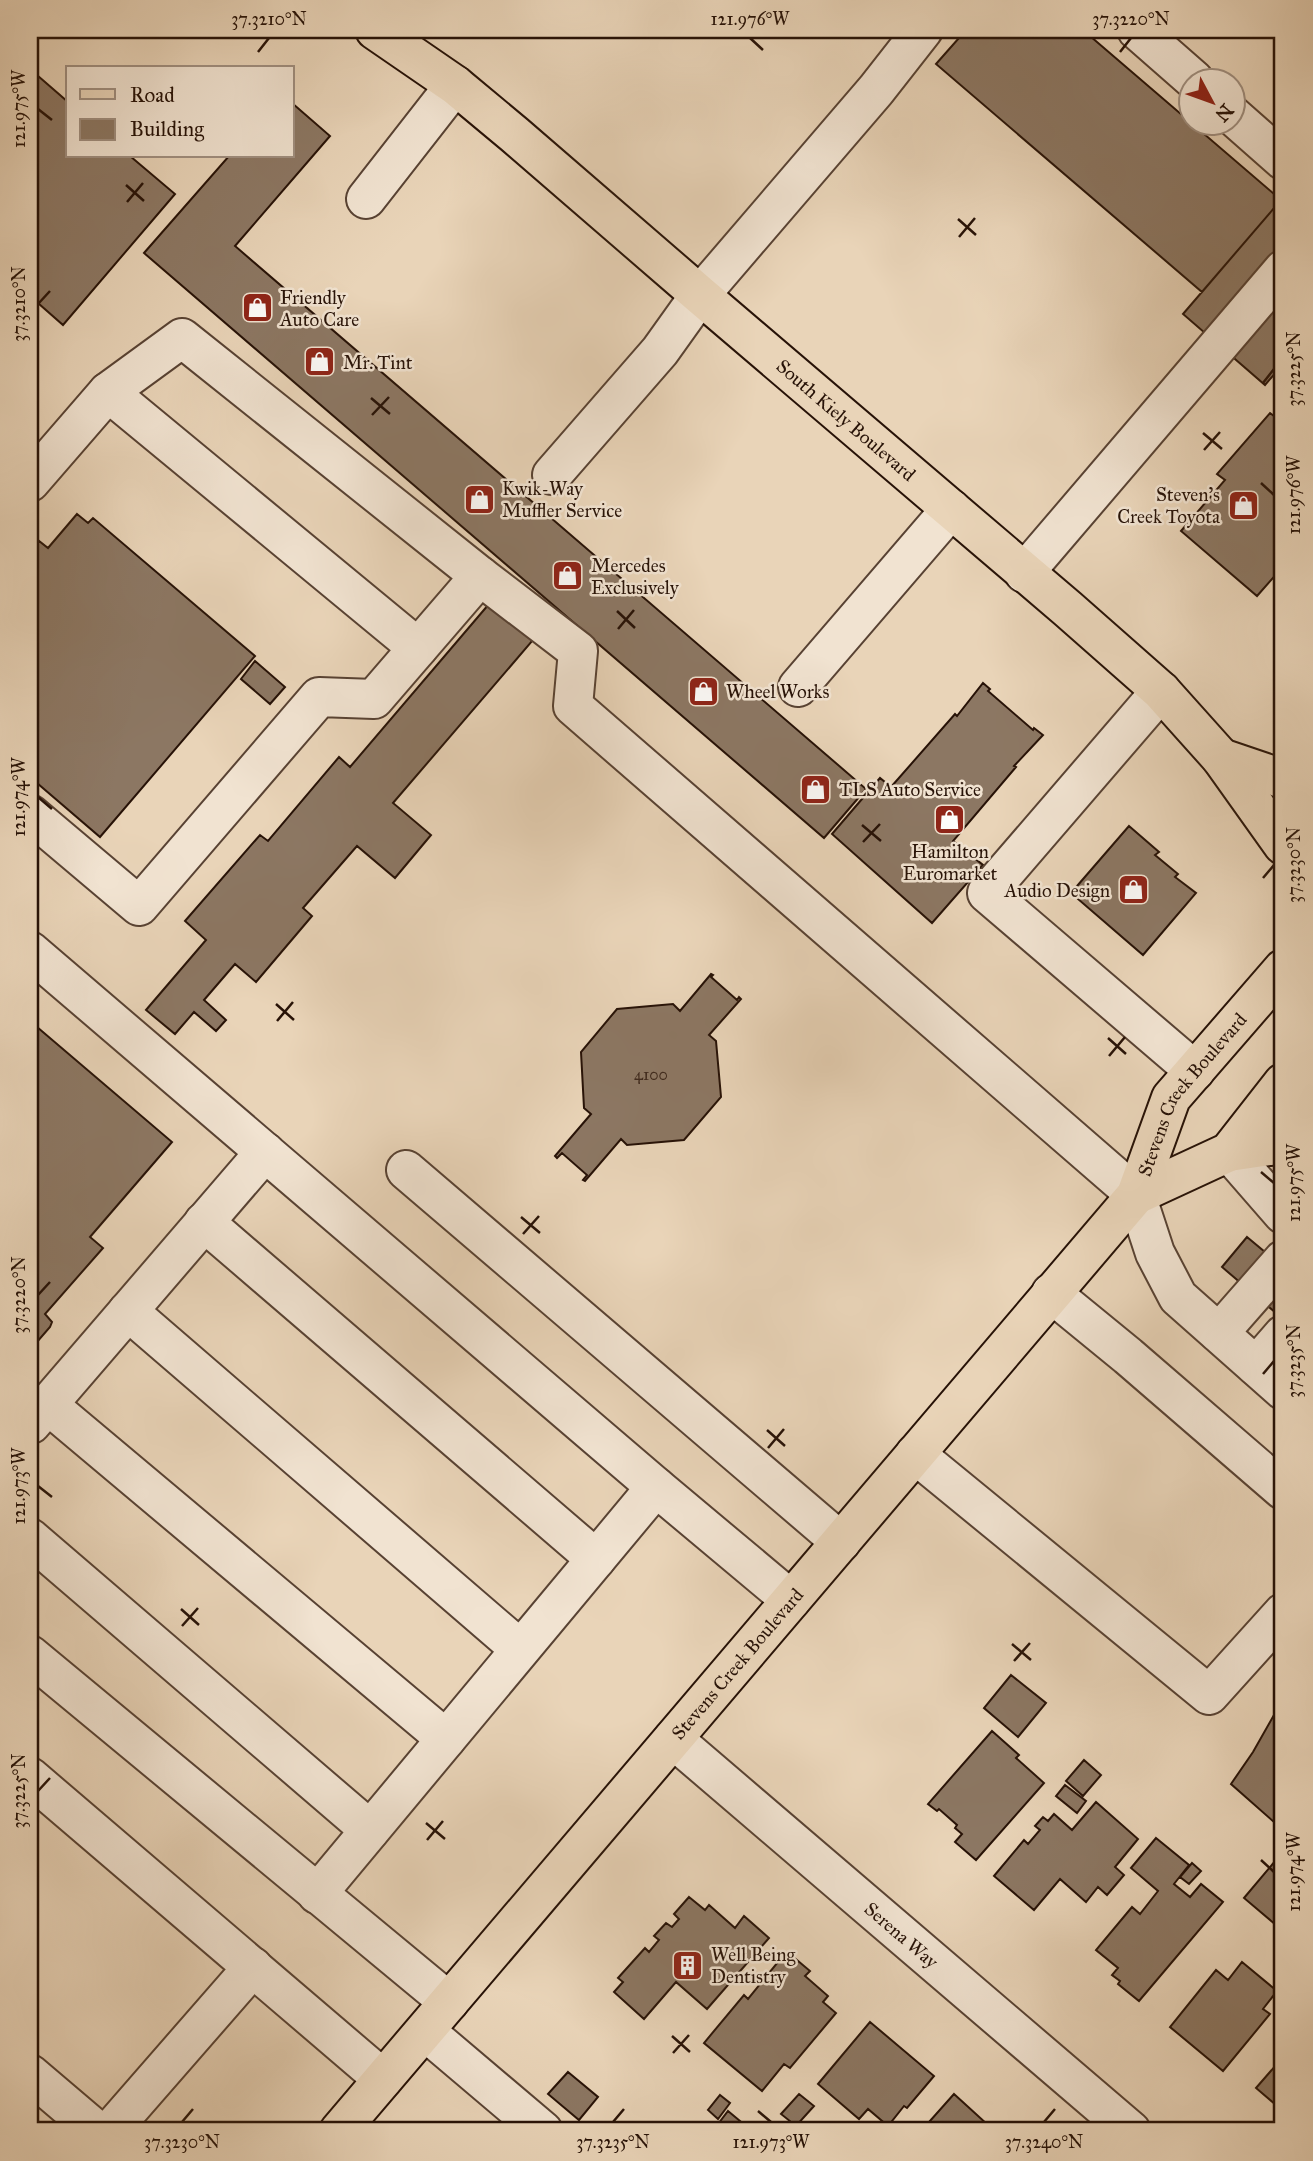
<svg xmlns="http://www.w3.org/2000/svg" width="1313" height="2161" viewBox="0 0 1313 2161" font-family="'IM FELL Great Primer',serif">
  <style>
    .building { fill: #8c7763; stroke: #271207; stroke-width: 2 }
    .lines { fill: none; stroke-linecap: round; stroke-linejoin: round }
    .minor-casing { stroke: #584233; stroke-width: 42 }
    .major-casing { stroke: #271207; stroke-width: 42 }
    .minor { stroke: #f1e3d1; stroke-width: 38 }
    .major { stroke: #e9d4b8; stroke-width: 38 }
    .ticks { fill: none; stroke: #271207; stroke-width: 2.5 }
    .labels { text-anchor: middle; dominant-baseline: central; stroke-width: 5; stroke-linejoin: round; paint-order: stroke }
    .number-label { font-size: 16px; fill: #402b1e }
    .poi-label { font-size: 19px; fill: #271207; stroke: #f1e3d1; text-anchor: start }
    .street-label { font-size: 19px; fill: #271207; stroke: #f1e3d1 }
    .neatline { fill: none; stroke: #271207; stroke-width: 2.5 }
    .ticks-label { font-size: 18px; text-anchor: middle; fill: #271207 }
  </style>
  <rect width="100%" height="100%" fill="#e9d4b8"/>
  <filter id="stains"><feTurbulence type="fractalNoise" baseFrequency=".00286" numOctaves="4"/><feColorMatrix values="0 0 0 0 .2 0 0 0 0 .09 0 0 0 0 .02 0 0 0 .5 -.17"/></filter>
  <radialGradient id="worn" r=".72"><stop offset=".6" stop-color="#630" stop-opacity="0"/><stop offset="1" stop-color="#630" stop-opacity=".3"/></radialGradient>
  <!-- building -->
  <path class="building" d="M966,30H1083L1281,200L1202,292L936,64Z
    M30,69L68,102V156H130L175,194L63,325L30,296Z
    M292,103L330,136L235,246L866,789L824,838L144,253L229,156H292Z
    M1281,200L1283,202V364L1265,385L1183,314Z
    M1270,413L1283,423V571L1280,570L1257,596L1181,531L1225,480L1217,474Z
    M77,514L88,523L93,518L255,656L100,837L30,777V552L39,541L48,548Z
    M489,604L533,640L393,803L431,835L395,878L357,846L303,908L312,916L256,982L235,964L204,1000L226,1020L216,1031L194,1012L175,1034L146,1010L206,940L185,921L260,835L268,841L339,757L350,767Z
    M255,661L285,687L270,704L241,679Z
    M983,683L990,689L988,691L1033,730L1034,728L1043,735L1014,766L1016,767L953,841L983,865L932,923L832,834L880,778L891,787L955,714L957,716Z
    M1129,826L1159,852L1155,855L1178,874L1175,877L1196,893L1143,955L1071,893Z
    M711,974L713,975L711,977L737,1000L739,997L741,999L709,1035L716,1041L721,1097L684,1140L627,1145L621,1139L585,1181L583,1180L587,1175L562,1153L557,1158L555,1156L591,1114L584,1108L581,1052L617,1009L673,1004L680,1011Z
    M30,1021L172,1142L90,1237L103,1248L45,1314L52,1322L50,1327L30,1350Z
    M1247,1237L1283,1267V1319L1222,1267Z
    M1011,1675L1046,1703L1018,1737L984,1708Z
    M1283,1699V1830L1231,1784L1253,1752Z
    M992,1731L1019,1755L1016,1758L1044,1783L976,1860L955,1842L962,1834L955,1828L957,1825L939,1809L937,1811L928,1804Z
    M1084,1760L1101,1775L1083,1796L1066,1781Z
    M1065,1785L1086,1801L1077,1813L1056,1796Z
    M1096,1802L1138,1839L1115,1867L1124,1875L1107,1895L1098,1887L1086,1902L1060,1879L1034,1910L994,1876L1024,1840L1028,1844L1040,1830L1035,1826L1043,1817L1048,1821L1054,1814L1072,1830Z
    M1156,1838L1189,1865L1174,1884L1190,1897L1201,1884L1223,1902L1139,2001L1118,1984L1120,1981L1112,1975L1118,1968L1096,1950L1132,1907L1140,1914L1158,1891L1131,1868Z
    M1276,1860L1283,1867V1917L1276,1925L1244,1898Z
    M1192,1863L1201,1871L1189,1884L1180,1877Z
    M689,1897L705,1910L709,1905L735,1928L744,1916L769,1938L707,2009L676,1982L644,2019L614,1992L623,1982L618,1978L645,1948L649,1952L659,1940L654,1936L666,1923L672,1927L679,1919L674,1914Z
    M791,1955L810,1971L805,1976L828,1996L823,2002L836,2013L790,2068L784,2064L762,2091L704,2043L744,1995L748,1999L782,1957L786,1961Z
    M1242,1962L1277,1991L1263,2009L1270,2014L1223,2071L1170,2027L1216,1970L1228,1980Z
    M870,2022L934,2076L907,2108L904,2106L888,2126L868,2109L859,2119L818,2084Z
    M1283,2057V2111L1256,2088Z
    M568,2072L598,2097L579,2120L548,2094Z
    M799,2094L814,2106L796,2126L781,2114Z
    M954,2094L988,2125L982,2131H921Z
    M720,2095L730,2103L718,2119L708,2110Z
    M728,2111L752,2131H704L710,2123L715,2128Z"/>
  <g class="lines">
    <defs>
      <g id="minor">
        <path d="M1137,30L1194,80"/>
        <path d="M1232,115L1283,160"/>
        <path d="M366,199L455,85"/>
        <path d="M108,392L418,648"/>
        <path d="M552,475L660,351L700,295L876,90L923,30"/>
        <path d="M30,482L108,392L182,338L480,576L578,651L573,706L1136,1195L1155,1253L1178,1297L1283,1390"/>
        <path d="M1024,573L1283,270"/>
        <path d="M798,687L951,509"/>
        <path d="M1161,691L987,893L1195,1071"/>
        <path d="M30,814L139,906L319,697L374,699L480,576"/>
        <path d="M30,951L656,1487L791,1600"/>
        <path d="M1229,1152L1283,1214"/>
        <path d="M406,1170L841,1542"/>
        <path d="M204,1222L596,1559"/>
        <path d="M1051,1293L1128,1356L1283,1490"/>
        <path d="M128,1311L520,1649"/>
        <path d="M1219,1333L1283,1260"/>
        <path d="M1256,1366L1283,1335"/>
        <path d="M47,1404L446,1739"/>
        <path d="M31,1424L265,1152"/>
        <path d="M915,1454L1209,1695L1283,1613"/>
        <path d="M30,1538L370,1830"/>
        <path d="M30,1655L449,2002"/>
        <path id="s1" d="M673,1739L1131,2131"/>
        <path d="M30,1777L383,2079"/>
        <path d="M317,1894L656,1487"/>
        <path d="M425,2031L543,2131"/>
        <path d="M30,2074L97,2131"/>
        <path d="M110,2131L253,1967"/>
      </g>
      <g id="major">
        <path id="s2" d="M375,30L455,85L515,135L700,295L1068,609L1161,691L1221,758L1283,845"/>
        <path d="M1221,758L1283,779"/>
        <path d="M1229,1152L1283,1144"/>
        <path d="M1136,1195L1229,1152L1283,1083"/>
        <path id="s3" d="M339,2131L1136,1195L1171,1098L1283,969"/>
      </g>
    </defs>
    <!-- minor casing -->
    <use href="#minor" class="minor-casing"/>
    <!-- major casing -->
    <use href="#major" class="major-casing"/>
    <!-- minor -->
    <use href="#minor" class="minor"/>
    <!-- major -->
    <use href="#major" class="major"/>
  </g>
  <!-- ticks -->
  <path class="ticks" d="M750,38L763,50M258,52L269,38M1120,52L1131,38M38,109L52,120M126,185L144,201M127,202L143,183M958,219L976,235M959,237L975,218M38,304L50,291M1263,383L1274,369M371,398L390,414M372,415L389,397M1203,433L1222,449M1204,450L1220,432M1261,483L1274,495M617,611L635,628M618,629L634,610M38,797L52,809M862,825L881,841M863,842L880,824M1263,878L1274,865M276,1004L294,1020M277,1021L293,1002M1108,1038L1126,1054M1109,1056L1125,1037M1261,1172L1274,1183M521,1217L540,1233M523,1234L539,1216M38,1295L50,1282M1263,1374L1274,1361M767,1430L785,1446M768,1448L784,1429M38,1486L52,1497M181,1609L199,1625M182,1626L198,1608M1012,1644L1031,1660M1014,1661L1030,1643M38,1791L50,1778M426,1823L445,1839M427,1840L443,1821M1261,1860L1274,1872M672,2036L690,2052M673,2053L689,2035M758,2111L771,2122M182,2122L193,2109M613,2122L624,2109M1044,2122L1055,2109"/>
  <!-- icons -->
  <defs>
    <symbol id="shop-square" viewBox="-11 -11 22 22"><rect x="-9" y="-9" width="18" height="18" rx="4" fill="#8f2418" stroke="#f1e3d1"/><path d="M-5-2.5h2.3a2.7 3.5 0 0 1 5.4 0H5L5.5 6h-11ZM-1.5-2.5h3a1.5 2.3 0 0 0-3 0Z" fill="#fff"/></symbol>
    <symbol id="building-square" viewBox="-11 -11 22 22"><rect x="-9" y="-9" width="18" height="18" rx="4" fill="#8f2418" stroke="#f1e3d1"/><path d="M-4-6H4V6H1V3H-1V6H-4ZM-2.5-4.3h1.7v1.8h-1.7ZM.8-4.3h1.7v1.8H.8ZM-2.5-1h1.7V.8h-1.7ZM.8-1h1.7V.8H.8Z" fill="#fff"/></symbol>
  </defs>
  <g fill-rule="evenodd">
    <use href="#shop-square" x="240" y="290" width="35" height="35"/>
    <use href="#shop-square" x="302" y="344" width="35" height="35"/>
    <use href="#shop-square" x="462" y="482" width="35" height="35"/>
    <use href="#shop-square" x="1226" y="488" width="35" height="35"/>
    <use href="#shop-square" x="550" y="558" width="35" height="35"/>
    <use href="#shop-square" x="686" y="674" width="35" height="35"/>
    <use href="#shop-square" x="798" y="772" width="35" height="35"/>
    <use href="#shop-square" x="932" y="802" width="35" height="35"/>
    <use href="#shop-square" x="1116" y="872" width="35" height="35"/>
    <use href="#building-square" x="670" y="1948" width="35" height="35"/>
  </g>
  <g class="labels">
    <!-- number labels -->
    <g class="number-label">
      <text x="651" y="1074">4100</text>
    </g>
    <!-- poi labels -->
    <g class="poi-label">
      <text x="280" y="297">Friendly<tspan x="280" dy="22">Auto Care</tspan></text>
      <text x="343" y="362">Mr. Tint</text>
      <text x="502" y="488">Kwik-Way<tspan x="502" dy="22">Muffler Service</tspan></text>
      <text x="1220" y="494" text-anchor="end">Steven's<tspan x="1220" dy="22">Creek Toyota</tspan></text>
      <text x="591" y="565">Mercedes<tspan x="591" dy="22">Exclusively</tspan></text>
      <text x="726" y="691">Wheel Works</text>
      <text x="839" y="789">TLS Auto Service</text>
      <text x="950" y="851" text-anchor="middle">Hamilton<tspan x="950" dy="22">Euromarket</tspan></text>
      <text x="1110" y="890" text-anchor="end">Audio Design</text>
      <text x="711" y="1954">Well Being<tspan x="711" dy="22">Dentistry</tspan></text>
    </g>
    <!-- street labels -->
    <g class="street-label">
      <text stroke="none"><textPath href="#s2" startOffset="612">South Kiely Boulevard</textPath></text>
      <text stroke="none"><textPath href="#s3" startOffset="1346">Stevens Creek Boulevard</textPath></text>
      <text stroke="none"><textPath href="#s3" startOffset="614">Stevens Creek Boulevard</textPath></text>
      <text stroke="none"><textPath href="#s1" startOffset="301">Serena Way</textPath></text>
    </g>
  </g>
  <!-- margin -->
  <rect width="1313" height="2161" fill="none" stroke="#e9d4b8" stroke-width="77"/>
  <!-- legend -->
  <rect x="66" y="66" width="228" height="91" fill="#f1e3d1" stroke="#a08f80" stroke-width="2"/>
  <rect x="80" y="89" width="35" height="10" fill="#e9d4b8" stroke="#a08f80" stroke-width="2"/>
  <text x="130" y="102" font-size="21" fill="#271207">Road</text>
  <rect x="80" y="119" width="35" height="21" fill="#8c7763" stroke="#a08f80" stroke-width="2"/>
  <text x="130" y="136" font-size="21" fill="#271207">Building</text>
  <!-- north arrow -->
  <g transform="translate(1212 102) rotate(131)"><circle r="33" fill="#f1e3d1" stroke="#a08f80" stroke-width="2"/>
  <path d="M0-5L12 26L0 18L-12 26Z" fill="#8f2418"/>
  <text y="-10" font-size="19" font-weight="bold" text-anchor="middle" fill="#271207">N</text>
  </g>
  <rect x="38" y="38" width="1236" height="2084" class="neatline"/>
  <g class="ticks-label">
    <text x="269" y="25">37.3210°N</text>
    <text x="750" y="25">121.976°W</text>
    <text x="1131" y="25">37.3220°N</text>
    <text transform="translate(19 109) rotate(-90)" y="6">121.975°W</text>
    <text transform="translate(19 304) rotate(-90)" y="6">37.3210°N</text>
    <text transform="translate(1294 369) rotate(-90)" y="6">37.3225°N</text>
    <text transform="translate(1294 495) rotate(-90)" y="6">121.976°W</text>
    <text transform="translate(19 797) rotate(-90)" y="6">121.974°W</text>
    <text transform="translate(1294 865) rotate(-90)" y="6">37.3230°N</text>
    <text transform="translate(1294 1183) rotate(-90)" y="6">121.975°W</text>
    <text transform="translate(19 1295) rotate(-90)" y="6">37.3220°N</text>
    <text transform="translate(1294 1361) rotate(-90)" y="6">37.3235°N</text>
    <text transform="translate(19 1486) rotate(-90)" y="6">121.973°W</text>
    <text transform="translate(19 1791) rotate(-90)" y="6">37.3225°N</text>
    <text transform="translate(1294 1872) rotate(-90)" y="6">121.974°W</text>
    <text x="182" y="2148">37.3230°N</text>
    <text x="613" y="2148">37.3235°N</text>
    <text x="771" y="2148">121.973°W</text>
    <text x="1044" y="2148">37.3240°N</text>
  </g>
  <rect width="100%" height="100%" filter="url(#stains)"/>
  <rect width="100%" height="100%" fill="url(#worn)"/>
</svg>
